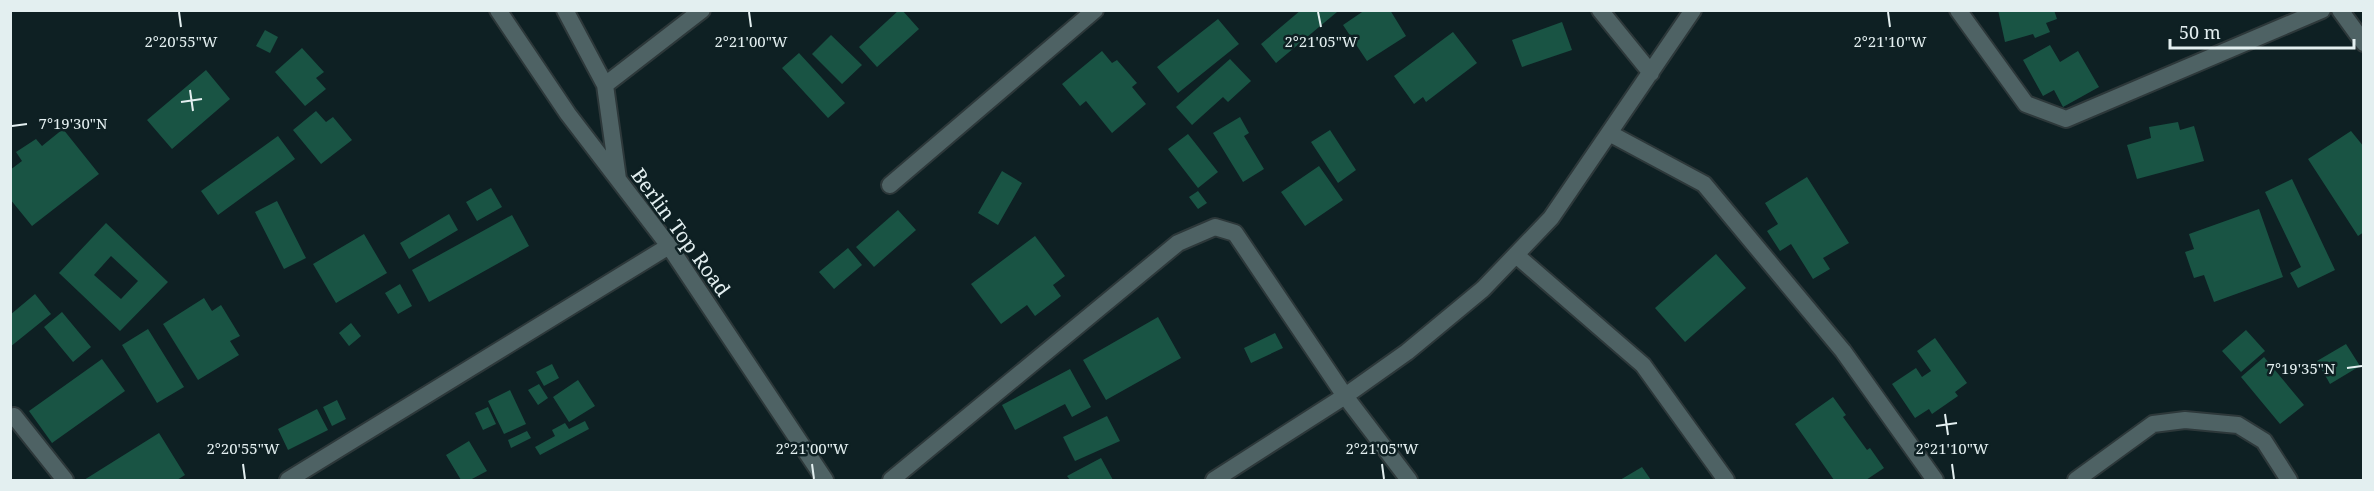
<svg xmlns="http://www.w3.org/2000/svg" width="2374" height="491" viewBox="0 0 2374 491" font-family="'Noto Serif',serif">
  <style>
    .building { fill: #195444; fill-rule: evenodd }
    .lines { fill: none; stroke-linecap: round; stroke-linejoin: round }
    .minor-casing { stroke: #2d383a; stroke-width: 20 }
    .minor { stroke: #4e6264; stroke-width: 16 }
    .ticks { fill: none; stroke: #e3eff0; stroke-width: 2 }
    .labels { text-anchor: middle; dominant-baseline: central; stroke-width: 5; stroke-linejoin: round; paint-order: stroke }
    .street-label { font-size: 20px; fill: #e3eff0; stroke: #0e2023 }
    .ticks-label { font-size: 15px; text-anchor: middle; fill: #e3eff0; stroke: #0e2023; stroke-width: 5; stroke-linejoin: round; paint-order: stroke }
  </style>
  <rect width="100%" height="100%" fill="#0e2023"/>
  <!-- building -->
  <path class="building" d="M899,10H902L919,29L877,67L859,47Z
    M1301,10L1337,12L1276,63L1261,44Z
    M1365,10H1390L1406,36L1367,61L1343,25Z
    M1998,10H2054L2057,19L2046,23L2050,32L2035,38L2033,34L2005,42Z
    M1218,19L1239,44L1178,93L1157,67Z
    M1562,22L1572,50L1522,67L1512,40Z
    M265,30L278,37L270,53L256,46Z
    M1453,32L1477,63L1426,102L1423,97L1414,104L1394,76Z
    M831,35L862,65L842,84L812,54Z
    M2050,45L2060,62L2078,51L2099,87L2063,107L2054,90L2043,96L2023,60Z
    M302,48L324,72L316,78L326,89L305,106L275,72Z
    M1102,51L1112,63L1117,60L1137,83L1132,87L1146,104L1112,133L1086,101L1080,106L1062,84Z
    M799,53L845,103L828,118L782,68Z
    M1230,59L1251,81L1228,102L1223,97L1192,125L1176,107Z
    M206,70L230,99L172,149L147,120Z
    M316,111L326,122L333,117L352,140L321,164L293,130Z
    M1240,117L1249,133L1244,136L1264,169L1243,182L1213,133Z
    M2178,122L2180,130L2194,126L2204,161L2137,179L2127,145L2151,138L2149,127Z
    M63,129L99,174L32,226L10,199V170L22,161L16,152L36,139L42,146Z
    M1330,130L1356,170L1338,183L1311,142Z
    M2351,131L2364,147V232L2358,236L2308,159Z
    M1188,134L1218,172L1198,188L1168,149Z
    M278,136L295,159L218,215L201,191Z
    M1319,166L1343,200L1305,226L1281,192Z
    M1002,171L1022,183L998,225L978,213Z
    M1807,177L1849,243L1823,258L1830,269L1813,279L1791,244L1780,251L1767,231L1778,224L1765,203Z
    M2292,179L2335,270L2298,288L2290,273L2301,267L2265,192Z
    M491,188L502,207L477,221L466,202Z
    M1198,191L1207,203L1198,209L1189,197Z
    M277,201L306,258L284,269L255,212Z
    M2259,209L2283,277L2214,302L2204,275L2194,278L2185,252L2194,249L2189,234Z
    M898,210L916,230L874,267L856,247Z
    M449,214L458,230L409,259L400,243Z
    M512,215L529,246L429,302L412,270Z
    M106,223L168,282L120,331L59,273ZM111,256L138,281L121,299L94,275Z
    M364,234L387,273L336,303L313,264Z
    M1035,236L1065,276L1053,285L1061,296L1035,316L1027,305L1001,324L971,284Z
    M848,248L862,265L834,289L819,272Z
    M1716,254L1746,288L1685,342L1655,308Z
    M400,284L412,306L398,314L385,293Z
    M35,294L51,314L10,347V315Z
    M204,298L212,311L221,305L240,336L230,341L239,355L198,380L163,324Z
    M62,312L91,347L73,362L44,327Z
    M1158,317L1181,358L1106,400L1083,360Z
    M351,323L361,336L349,346L339,333Z
    M148,329L184,387L157,403L122,345Z
    M2246,330L2265,351L2241,372L2222,351Z
    M1275,333L1283,348L1251,363L1244,348Z
    M1935,338L1967,383L1955,392L1958,396L1932,414L1929,409L1915,418L1892,384L1916,368L1922,377L1931,371L1917,351Z
    M2346,344L2360,366L2330,384L2317,361Z
    M2264,357L2304,405L2280,424L2241,377Z
    M102,359L125,391L52,443L29,411Z
    M552,364L559,378L544,386L536,372Z
    M1070,369L1091,407L1072,417L1065,404L1015,430L1002,405Z
    M578,380L595,406L569,422L553,397Z
    M539,384L548,398L538,405L528,390Z
    M510,390L526,424L504,434L488,401Z
    M1833,397L1846,415L1843,417L1867,450L1870,448L1884,468L1866,480H1834L1795,424Z
    M337,400L346,419L332,426L323,407Z
    M488,407L496,424L483,430L475,413Z
    M317,409L328,430L288,450L278,429Z
    M1107,416L1120,441L1075,461L1063,437Z
    M585,421L589,429L540,455L535,447L555,436L552,430L565,423L569,429Z
    M527,431L531,438L511,448L508,440Z
    M159,433L185,475L177,480H84Z
    M469,441L487,471L470,480H461L446,455Z
    M1101,458L1113,480H1070L1067,476Z
    M1642,467L1651,480H1620Z"/>
  <g class="lines">
    <defs>
      <path id="minor" d="M498,10L568,114L669,246L825,480
        M565,10L605,85L618,179
        M1600,10L1651,73
        M1958,10L2026,104L2066,119L2322,10
        M2340,10L2364,43
        M605,85L702,10
        M1609,133L1704,184L1843,351L1935,480
        M890,185L1095,10
        M1516,255L1643,365L1726,480
        M14,416L65,480
        M288,480L669,246
        M891,480L1178,243L1215,227L1235,233L1345,396L1409,480
        M1214,480L1345,396L1407,352L1483,289L1551,218L1693,10
        M2076,480L2153,424L2185,420L2238,425L2264,441L2289,480"/>
    </defs>
    <!-- minor casing -->
    <use href="#minor" class="minor-casing"/>
    <!-- minor -->
    <use href="#minor" class="minor"/>
  </g>
  <!-- ticks -->
  <path class="ticks" d="M179,12L181,27M749,12L751,27M1318,12L1321,27M1888,12L1890,27M190,90L193,111M181,102L202,99M12,126L27,124M2347,368L2362,366M1945,414L1948,435M1936,426L1957,423M243,464L245,479M812,464L814,479M1382,464L1384,479M1952,464L1954,479"/>
  <g class="labels">
    <!-- street labels -->
    <g class="street-label">
      <text transform="translate(681 232) rotate(54)">Berlin Top Road</text>
    </g>
  </g>
  <g class="ticks-label">
    <text x="181" y="47">2°20'55"W</text>
    <text x="751" y="47">2°21'00"W</text>
    <text x="1321" y="47">2°21'05"W</text>
    <text x="1890" y="47">2°21'10"W</text>
    <text x="73" y="129">7°19'30"N</text>
    <text x="2301" y="374">7°19'35"N</text>
    <text x="243" y="454">2°20'55"W</text>
    <text x="812" y="454">2°21'00"W</text>
    <text x="1382" y="454">2°21'05"W</text>
    <text x="1952" y="454">2°21'10"W</text>
  </g>
  <!-- border -->
  <rect width="2374" height="491" fill="none" stroke="#e3eff0" stroke-width="24"/>
  <!-- scale -->
  <path d="M2170 39v9h184v-9" fill="none" stroke="#e3eff0" stroke-width="3"/>
  <text x="2179" y="39" font-size="18" fill="#e3eff0" stroke="#0e2023" stroke-width="4.5" paint-order="stroke">50 m</text>
</svg>
